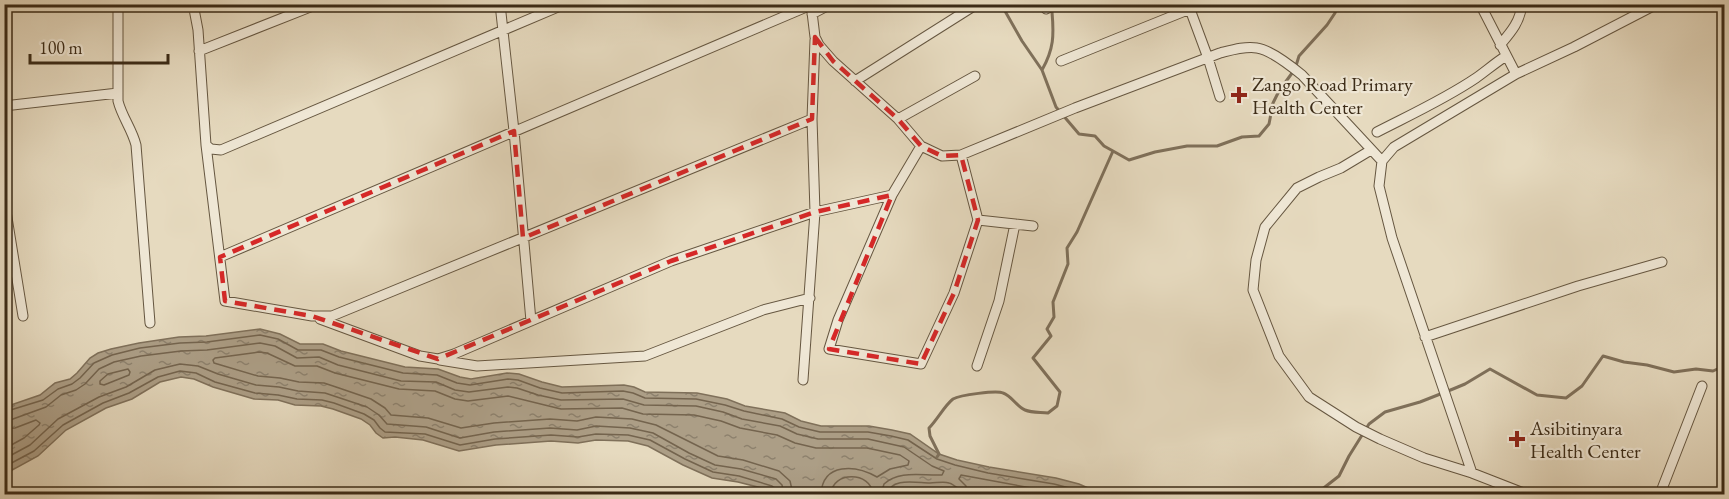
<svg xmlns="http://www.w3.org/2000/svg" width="1729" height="499" viewBox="0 0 1729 499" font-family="'EB Garamond',serif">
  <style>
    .water { fill: url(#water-ripples); stroke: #7f705a; stroke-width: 1.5 }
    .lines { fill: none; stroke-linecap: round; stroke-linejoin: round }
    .shore { stroke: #74644e; stroke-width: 1.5 }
    .stream { stroke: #7f705a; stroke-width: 3 }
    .minor-casing { stroke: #665741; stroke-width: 11 }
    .minor { stroke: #efe7d5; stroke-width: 9 }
    .marked { fill: none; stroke: #d62828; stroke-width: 4.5; stroke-dasharray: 12 8; stroke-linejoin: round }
    .poi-dot { fill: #8f2418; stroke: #efe7d5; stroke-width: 2 }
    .labels { text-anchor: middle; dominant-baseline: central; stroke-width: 4.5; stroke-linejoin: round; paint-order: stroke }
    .poi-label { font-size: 20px; fill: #3b2b17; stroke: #efe7d5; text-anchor: start }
  </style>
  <defs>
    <pattern id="water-ripples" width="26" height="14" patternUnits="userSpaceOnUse" patternTransform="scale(1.5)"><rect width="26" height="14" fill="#ac9e86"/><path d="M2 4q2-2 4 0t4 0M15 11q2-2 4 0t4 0" fill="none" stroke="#8d816d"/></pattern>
  </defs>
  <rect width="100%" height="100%" fill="#e6dabf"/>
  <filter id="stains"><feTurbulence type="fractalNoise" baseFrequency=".00333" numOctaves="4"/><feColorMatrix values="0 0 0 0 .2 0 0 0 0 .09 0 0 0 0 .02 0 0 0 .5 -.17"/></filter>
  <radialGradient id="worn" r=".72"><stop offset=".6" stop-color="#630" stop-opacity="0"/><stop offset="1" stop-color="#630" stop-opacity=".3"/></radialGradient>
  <!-- water -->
  <path class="water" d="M260,329L280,334L300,344H323L341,351L405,367L438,369L460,377L471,379L507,373L519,374L542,382L562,387L624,385L634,387L645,392L697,393L727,399L745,406L785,413L801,421L821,426H869L892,430L910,434L939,454L957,460L989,467L1056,478L1079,484L1102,494H955L947,488H907L899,489L892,494H868L865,492L847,490L840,494H785L738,482L712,478L683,465L648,446L628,441L596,440L578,443L551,441L496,445L459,451L423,440L395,437L383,438L376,433L370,425L361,419L333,409L321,406L295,405L278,400L254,399L213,387L194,379L181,377L160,382L132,399L106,408L66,430L38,456L5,474V407L40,395L55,383L70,379L77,373L90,358L98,353L111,349L139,343L179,337L206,336Z"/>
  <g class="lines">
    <!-- shore -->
    <path class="shore" d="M128,369L130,372L129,375L104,385L100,384V381L108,374Z
      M4,412L43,400L58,389L72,384L80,378L94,363L112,355L140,348L180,343L207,342L260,335L278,339L298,350H321L339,357L403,373L437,375L457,383L470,385L508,379L518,380L540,388L562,393L623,391L633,393L645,398L696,399L725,405L744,411L782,419L799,427L820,432H868L891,436L908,440L937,459L955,465L988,473L1054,484L1077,490L1087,494
      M4,420L13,419L46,407L61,395L76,390L85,384L99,369L114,362L141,356L181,351L207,350L260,343L275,346L297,358L319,357L338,365L401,381L436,382L455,390L469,392L508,387L517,388L538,395L561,400L623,399L644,405L696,406L723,412L742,419L780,426L797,434L818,439H868L904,447L932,466L944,471L942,475C922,476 899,470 884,484L881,494
      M4,429L15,428L36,420L40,423L39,425L24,438L4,449
      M4,459L30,445L58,419L99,397L126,387L155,370L180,364L198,366L218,374L256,385L279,387L298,391L325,393L367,407L379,415L387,424L426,427L460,438L494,432L550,428L577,430L596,426L630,428L653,433L689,453L715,465L741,469L776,479L782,485L784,494
      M4,467L34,451L63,425L103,403L129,393L158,377L180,371L196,373L215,382L255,393L278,395L297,399L322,400L334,403L364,414L374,420L380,428L385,432L425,434L460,445L495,439L551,435L578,437L596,434L628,435L650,440L685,459L713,472L739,476L772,486L776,489L777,494
      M793,494L790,481L779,471L743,460L718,456L656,425L632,419L596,417L577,421L550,419L494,423L461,428L428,418L391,415L385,408L371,399L339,388L324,383L299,382L280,378L258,376L214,363L213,360L215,358L259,352L267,353L295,366H317L335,373L399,389L435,391L455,399L468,401L508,396L561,409L622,408L643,414L694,415L721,421L740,428L777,435L795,443L816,448H867L900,455L909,461L908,465L890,469L877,477C856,465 823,462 821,494
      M831,494C832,471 871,471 873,494
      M888,494C890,477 917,483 930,483C936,483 944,481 949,483C951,483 956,487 958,488L959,494
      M967,494L966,486L959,479L961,475L1064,494"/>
    <!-- stream -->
    <path class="stream" d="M1042,70C1054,49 1054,35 1052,12
      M1113,151L1129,160L1155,152L1187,146H1217L1242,137L1259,136L1269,124L1273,103L1279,91L1295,69L1299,56L1327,25L1335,13L1338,6
      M937,457L939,454L930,436L929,428C937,420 945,405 953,399C960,395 997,390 1003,393C1012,396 1017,407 1025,410C1032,413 1041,412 1048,413L1057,406L1060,392L1033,358L1051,336L1047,329L1054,317L1053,302L1068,264L1067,248L1077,232L1113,151L1104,146L1095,136L1079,134L1056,107L1042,70L1022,41L1001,4
      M1316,494L1339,476L1349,456L1369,424L1385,412L1420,402L1453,389L1465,384L1490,369L1537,395L1566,398L1582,386L1603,356L1624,362L1647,365L1674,372L1696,369L1713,371L1724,366"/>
    <defs>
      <path id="minor" d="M118,4V101C122,117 132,129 136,145L150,323
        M172,4L188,5L194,9L198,30L206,145L211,149L221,150L565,4
        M500,4L514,131L531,321
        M811,4L815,37L819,45L833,61L898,119L921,146L942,156L961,155L1075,108L1220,53C1232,50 1245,46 1257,48C1271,50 1291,66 1302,75L1382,161
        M1045,4L1046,9L1057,4
        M1188,4L1208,58L1220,97
        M1480,4L1516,74
        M1335,5V4
        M812,14L831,4
        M1500,45C1511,32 1520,22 1522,4
        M199,51L318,4
        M1061,61L1190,9
        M855,81L977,4
        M4,106L118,93
        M898,119L975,76
        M1377,132C1410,115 1445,99 1476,78C1486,71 1495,63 1506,56
        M206,145L225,301L312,316H332L812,119
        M921,146L892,195L838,320L829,349L921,364L954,293L978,220L961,155
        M1371,150L1341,168L1319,177L1297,188L1265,227L1256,260L1253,290L1279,356L1309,397L1356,427L1380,439L1424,458L1472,473L1526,494
        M4,199L23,316
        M978,220L1033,226
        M220,257L811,5
        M320,319L420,356L438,359L454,354L671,261L815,212L892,195
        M1425,337L1578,286L1662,262
        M440,360L477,366L645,356L763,310L810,298
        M977,366L999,301L1015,224
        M803,380L815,212L812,119L815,40
        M1472,473L1392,238L1379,186L1382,161L1394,147L1516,74L1574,47L1657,4
        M1660,494L1702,386"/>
    </defs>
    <!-- minor casing -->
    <use href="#minor" class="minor-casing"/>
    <!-- minor -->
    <use href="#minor" class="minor"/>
  </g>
  <!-- marked area -->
  <path class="marked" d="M815,37L833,61L898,119L921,146L942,156L961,155L978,220L954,293L921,364L829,349L892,195L815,212L671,261L438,359L312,316L225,301L220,257L514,131L523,238L812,119Z"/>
  <!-- markers -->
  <g class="poi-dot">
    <path d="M1236 86h6v6h6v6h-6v6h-6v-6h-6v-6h6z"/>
    <path d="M1514 430h6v6h6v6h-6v6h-6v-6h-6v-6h6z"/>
  </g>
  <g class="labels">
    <!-- poi labels -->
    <g class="poi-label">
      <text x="1252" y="84">Zango Road Primary<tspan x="1252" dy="23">Health Center</tspan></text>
      <text x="1530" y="428">Asibitinyara<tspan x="1530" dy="23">Health Center</tspan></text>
    </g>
  </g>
  <!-- margin -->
  <rect width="1729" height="499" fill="none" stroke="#e6dabf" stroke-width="24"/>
  <rect x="6" y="6" width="1717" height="487" fill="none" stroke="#3b2b17" stroke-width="3"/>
  <rect x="12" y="12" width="1705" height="475" fill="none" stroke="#3b2b17" stroke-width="1.5"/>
  <!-- scale -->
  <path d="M30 54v9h138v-9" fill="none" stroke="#3b2b17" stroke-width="3"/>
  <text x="39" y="54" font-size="18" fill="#3b2b17" stroke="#efe7d5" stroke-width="4.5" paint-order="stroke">100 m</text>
  <rect width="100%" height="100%" filter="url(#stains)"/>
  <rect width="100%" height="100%" fill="url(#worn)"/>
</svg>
